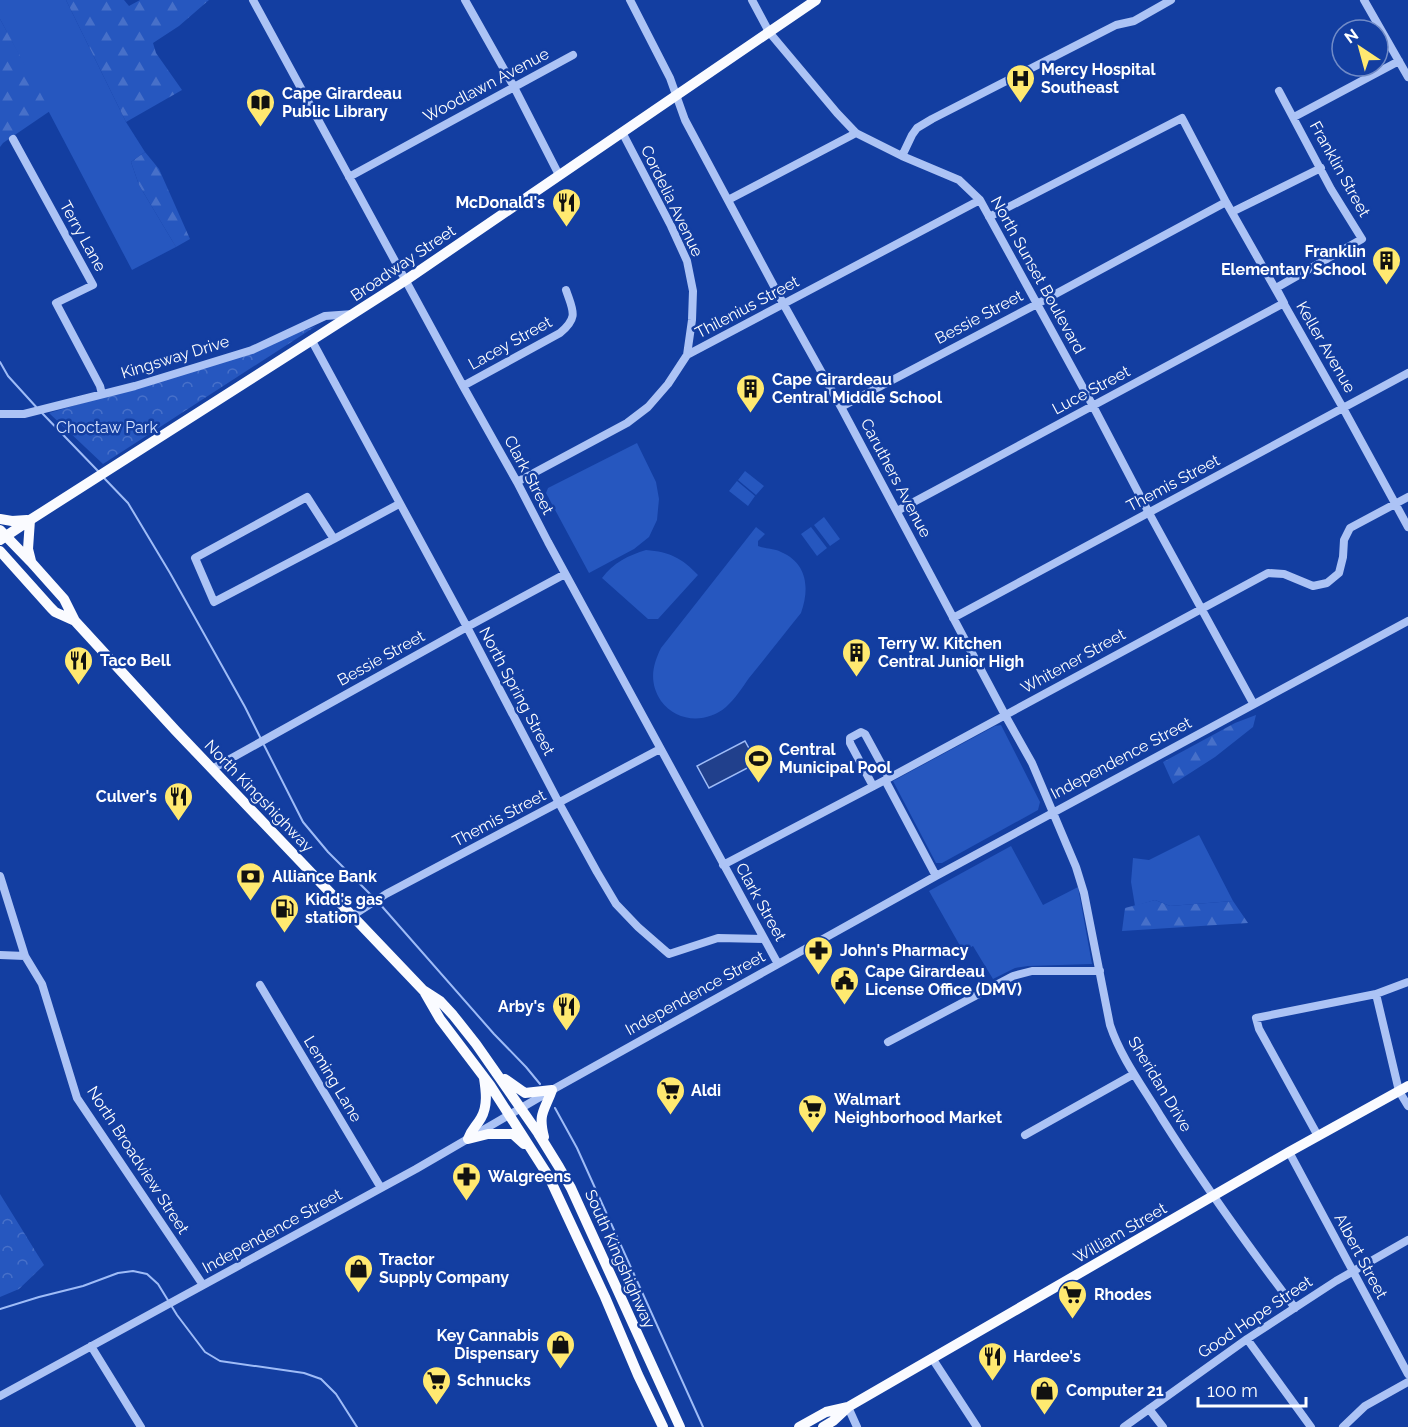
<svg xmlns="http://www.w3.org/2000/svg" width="1408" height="1427" viewBox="0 0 1408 1427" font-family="Raleway,sans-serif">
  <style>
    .grass { fill: #2657bf }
    .forest { fill: url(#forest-firs) }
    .park { fill: url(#park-crowns) }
    .water { fill: #21408c; stroke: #9fbcf7; stroke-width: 1.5 }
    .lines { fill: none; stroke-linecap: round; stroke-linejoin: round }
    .stream { stroke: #9fbcf7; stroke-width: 2 }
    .minor { stroke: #acc3f5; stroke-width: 8 }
    .major { stroke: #fafbff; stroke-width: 10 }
    .labels { text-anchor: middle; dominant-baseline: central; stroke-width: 5; stroke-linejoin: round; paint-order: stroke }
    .poi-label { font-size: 16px; font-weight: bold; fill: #fff; stroke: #133ea1; text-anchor: start }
    .street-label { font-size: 16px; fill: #fff; stroke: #133ea1 }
    .park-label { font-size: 16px; fill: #d5e2fe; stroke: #133ea1 }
  </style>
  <defs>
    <pattern id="forest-firs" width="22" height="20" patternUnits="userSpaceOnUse" patternTransform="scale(1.5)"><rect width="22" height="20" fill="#2657bf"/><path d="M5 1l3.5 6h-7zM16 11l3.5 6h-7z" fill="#4770c9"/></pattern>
    <pattern id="park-crowns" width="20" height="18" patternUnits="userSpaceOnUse" patternTransform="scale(1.5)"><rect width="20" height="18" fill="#2657bf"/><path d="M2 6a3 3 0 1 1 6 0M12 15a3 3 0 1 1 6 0" fill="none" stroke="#4770c9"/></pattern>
  </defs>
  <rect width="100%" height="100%" fill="#133ea1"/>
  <!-- grass -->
  <path class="grass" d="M0,0H66L126,122L145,152L131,162L139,185L176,247L132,270L0,19Z
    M637,443L656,482L659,499L657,520L649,537L634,549L589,573L546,493L548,488Z
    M745,471L764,486L756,495L738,480Z
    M737,481L755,496L748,506L729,491Z
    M824,517L840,539L830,546L814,525Z
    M756,527L765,534L758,541V546C765,549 773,548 781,552C807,563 810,588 801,613C784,634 767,656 749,678C742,688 735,699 726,707C706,724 676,722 661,701C649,683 652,666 661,648Z
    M811,527L827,548L817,556L801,534Z
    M646,550C670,552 682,558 698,575L658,619H648L602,578C613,563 629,555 646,550Z
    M1001,725L1040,802L1038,810L942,863H936L893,781L995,726Z
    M1199,835L1233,901L1170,906L1155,900L1135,906L1131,882L1133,858L1149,860Z
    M1011,846L1043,905L1078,887L1092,964L1028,966L1015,968L993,979L973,946L963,951L929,891Z"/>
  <!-- forest -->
  <path class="forest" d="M66,0H124L129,6L140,0H209L179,26L153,43L156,53L182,90L126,122Z
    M0,19L50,111L3,143L0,147Z
    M145,152L159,169L190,239L176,247L139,185L131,162Z
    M1256,715L1253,727L1215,757L1173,784L1163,762L1235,723Z
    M1155,900L1170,906L1233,901L1248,923L1122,931L1125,908Z"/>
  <!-- park -->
  <path class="park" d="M316,326L103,464L49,413L198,369Z
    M0,1194L44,1265L19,1289L0,1297Z"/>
  <!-- water -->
  <path class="water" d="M745,741L757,763L709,788L697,766Z"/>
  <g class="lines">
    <!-- stream -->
    <path class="stream" d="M0,362L8,376L38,409
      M42,413L98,471
      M104,478L128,503L170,573L245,707L261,739
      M264,745L303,822L328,852L375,899
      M379,903L494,1034L526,1067L540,1084
      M555,1108L577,1148L703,1427
      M0,1309L39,1297L83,1286L118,1273L133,1271L147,1274L158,1284L177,1315L205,1352L220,1361L304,1373L321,1379L336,1394L357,1427"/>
    <!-- minor -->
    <path class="minor" d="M253,0L463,386L517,482L548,542L778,964
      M465,0L514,87L559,175
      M630,0L670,78L685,120L784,305L841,407L1005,715L1032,763L1076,867L1084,893L1110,1025C1121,1058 1143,1087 1161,1117C1202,1182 1248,1246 1295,1308
      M752,0L769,32L837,113L856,133L902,156L959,180L980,200L1093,406L1149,513L1253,703
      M1364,0L1408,77
      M1294,117L1399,61
      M622,132L671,226L687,261L693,291L692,320L687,355
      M13,139L93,285L56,303L100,386L102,394
      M902,156L912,135L917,128L932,119L1116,25L1134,21L1171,0
      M349,177L573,55
      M728,200L856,133
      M1232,212L1321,168
      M989,217L1182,118L1226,202L1343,408L1408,527
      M312,341L467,627L559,803L597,872L616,904L638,927L669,954L718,938L764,939
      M463,386L560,333C579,317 573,311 566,290
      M841,407L1037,304L1226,202
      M0,414H24L135,386L252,350L325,316L353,314
      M517,482L627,423L648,407L668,384L687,355L980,200
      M307,497L334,539L214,602L195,558Z
      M897,511L1284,303L1276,288L1362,239L1331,189L1279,91
      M334,539L399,504
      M953,618L1408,373
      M212,769L467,627L565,574
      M885,780L936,876
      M873,786L850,743V738L861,732L865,734L889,778
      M723,865L889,778L1268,573L1284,574L1313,586L1327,583L1339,573L1343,557L1344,540L1350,528L1408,497
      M0,876L25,956L42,984L77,1098L203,1285
      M352,916L386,894L660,749
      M0,955L25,956
      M260,985L381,1188
      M1376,994L1399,1091L1408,1106
      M888,1042L1013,976L1032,971H1100
      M1025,1135L1134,1074
      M1318,1136L1259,1029L1256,1018L1376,994L1408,982
      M1289,1152L1408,1374
      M1247,1339L1311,1427
      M91,1346L141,1427
      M932,1358L977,1427
      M0,1396L416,1169L552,1090L936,876L1408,621
      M848,1407L857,1427
      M1149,1409L1163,1427
      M1124,1427L1247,1339L1336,1281L1408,1240
      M1343,1427L1365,1406L1408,1382"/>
    <!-- major -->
    <path class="major" d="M0,519L12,521L27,520
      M30,520L28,549L31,561
      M0,530L31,562L64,599L75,621L176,731L423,990L440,1001L453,1015L476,1044L538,1133L559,1167L571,1188L680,1427
      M0,540L30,520L406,280L816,0
      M0,551L51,608L55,612L75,621
      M425,993L440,1019L490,1085L549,1177L605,1297L638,1375L663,1427
      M505,1079L525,1093L552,1090C544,1112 538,1113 544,1137
      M468,1139L488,1134H513L524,1144
      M468,1139C472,1128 476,1127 481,1118C488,1106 486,1091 484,1078
      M848,1407L1289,1152L1408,1086
      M799,1427L826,1412L848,1407L833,1421L823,1427"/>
  </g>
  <!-- icons -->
  <defs>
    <symbol id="hospital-pin" viewBox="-11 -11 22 30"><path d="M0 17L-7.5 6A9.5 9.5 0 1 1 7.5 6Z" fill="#ffe970" stroke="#133ea1"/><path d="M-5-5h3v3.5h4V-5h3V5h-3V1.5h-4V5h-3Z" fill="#111"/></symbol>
    <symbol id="library-pin" viewBox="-11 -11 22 30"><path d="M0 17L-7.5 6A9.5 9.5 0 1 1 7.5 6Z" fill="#ffe970" stroke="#133ea1"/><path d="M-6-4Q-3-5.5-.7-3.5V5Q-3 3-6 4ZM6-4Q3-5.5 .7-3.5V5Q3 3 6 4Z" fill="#111"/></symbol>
    <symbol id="restaurant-pin" viewBox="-11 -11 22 30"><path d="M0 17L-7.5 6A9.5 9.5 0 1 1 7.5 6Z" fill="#ffe970" stroke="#133ea1"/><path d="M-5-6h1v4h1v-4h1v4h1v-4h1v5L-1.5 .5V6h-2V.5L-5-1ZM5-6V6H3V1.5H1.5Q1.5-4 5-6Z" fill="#111"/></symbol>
    <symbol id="building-pin" viewBox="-11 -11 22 30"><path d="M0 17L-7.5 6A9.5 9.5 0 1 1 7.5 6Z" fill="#ffe970" stroke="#133ea1"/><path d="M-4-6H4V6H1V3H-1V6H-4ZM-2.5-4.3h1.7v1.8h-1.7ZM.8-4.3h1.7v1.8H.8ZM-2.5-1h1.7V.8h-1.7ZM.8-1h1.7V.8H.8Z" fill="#111"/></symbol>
    <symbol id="stadium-pin" viewBox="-11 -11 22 30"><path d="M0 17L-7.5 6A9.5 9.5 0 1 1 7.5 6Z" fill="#ffe970" stroke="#133ea1"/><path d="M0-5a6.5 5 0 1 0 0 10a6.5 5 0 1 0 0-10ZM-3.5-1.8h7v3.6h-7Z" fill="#111"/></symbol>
    <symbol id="bank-pin" viewBox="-11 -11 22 30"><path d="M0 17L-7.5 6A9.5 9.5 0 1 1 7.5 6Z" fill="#ffe970" stroke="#133ea1"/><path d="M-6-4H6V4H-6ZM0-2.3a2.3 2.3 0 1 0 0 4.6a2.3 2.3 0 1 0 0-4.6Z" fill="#111"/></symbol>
    <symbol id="fuel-pin" viewBox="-11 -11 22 30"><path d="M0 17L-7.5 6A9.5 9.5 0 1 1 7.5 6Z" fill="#ffe970" stroke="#133ea1"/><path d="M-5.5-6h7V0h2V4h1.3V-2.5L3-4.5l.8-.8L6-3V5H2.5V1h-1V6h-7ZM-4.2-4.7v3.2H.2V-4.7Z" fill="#111"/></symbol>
    <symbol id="pharmacy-pin" viewBox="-11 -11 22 30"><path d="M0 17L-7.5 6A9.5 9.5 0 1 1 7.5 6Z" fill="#ffe970" stroke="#133ea1"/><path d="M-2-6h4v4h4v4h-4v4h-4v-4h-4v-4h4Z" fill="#111"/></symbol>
    <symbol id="civic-pin" viewBox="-11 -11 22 30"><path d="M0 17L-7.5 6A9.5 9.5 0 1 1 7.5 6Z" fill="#ffe970" stroke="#133ea1"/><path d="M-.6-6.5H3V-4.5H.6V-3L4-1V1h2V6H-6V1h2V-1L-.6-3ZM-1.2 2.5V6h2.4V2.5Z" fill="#111"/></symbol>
    <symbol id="supermarket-pin" viewBox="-11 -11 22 30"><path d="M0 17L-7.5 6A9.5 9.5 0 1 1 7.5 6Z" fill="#ffe970" stroke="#133ea1"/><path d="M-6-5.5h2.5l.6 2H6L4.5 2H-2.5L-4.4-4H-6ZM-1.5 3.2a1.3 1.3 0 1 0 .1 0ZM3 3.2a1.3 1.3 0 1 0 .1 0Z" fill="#111"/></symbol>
    <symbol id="shop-pin" viewBox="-11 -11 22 30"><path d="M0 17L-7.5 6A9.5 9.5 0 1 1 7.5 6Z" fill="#ffe970" stroke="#133ea1"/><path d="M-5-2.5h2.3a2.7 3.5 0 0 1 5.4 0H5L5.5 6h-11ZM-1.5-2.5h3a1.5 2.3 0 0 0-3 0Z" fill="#111"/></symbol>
  </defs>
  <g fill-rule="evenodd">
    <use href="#hospital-pin" x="1004" y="62" width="33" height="45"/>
    <use href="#library-pin" x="244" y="86" width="33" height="45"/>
    <use href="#restaurant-pin" x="550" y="186" width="33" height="45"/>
    <use href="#building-pin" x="1370" y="244" width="33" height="45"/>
    <use href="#building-pin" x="734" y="372" width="33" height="45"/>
    <use href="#building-pin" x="840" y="636" width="33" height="45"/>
    <use href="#restaurant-pin" x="62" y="644" width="33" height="45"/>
    <use href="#stadium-pin" x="742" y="742" width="33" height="45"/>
    <use href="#restaurant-pin" x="162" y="780" width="33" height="45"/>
    <use href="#bank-pin" x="234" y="860" width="33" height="45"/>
    <use href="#fuel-pin" x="268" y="892" width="33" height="45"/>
    <use href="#pharmacy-pin" x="802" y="934" width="33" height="45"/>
    <use href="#civic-pin" x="828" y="964" width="33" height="45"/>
    <use href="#restaurant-pin" x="550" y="990" width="33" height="45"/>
    <use href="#supermarket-pin" x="654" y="1074" width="33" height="45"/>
    <use href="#supermarket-pin" x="796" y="1092" width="33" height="45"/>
    <use href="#pharmacy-pin" x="450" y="1160" width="33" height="45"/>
    <use href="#shop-pin" x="342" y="1252" width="33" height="45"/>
    <use href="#supermarket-pin" x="1056" y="1278" width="33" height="45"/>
    <use href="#shop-pin" x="544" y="1328" width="33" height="45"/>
    <use href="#restaurant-pin" x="976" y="1340" width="33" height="45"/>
    <use href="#supermarket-pin" x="420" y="1364" width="33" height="45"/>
    <use href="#shop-pin" x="1028" y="1374" width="33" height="45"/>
  </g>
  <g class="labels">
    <!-- poi labels -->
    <g class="poi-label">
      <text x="1041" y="69">Mercy Hospital<tspan x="1041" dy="18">Southeast</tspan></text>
      <text x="282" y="93">Cape Girardeau<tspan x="282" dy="18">Public Library</tspan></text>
      <text x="545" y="202" text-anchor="end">McDonald's</text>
      <text x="1366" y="251" text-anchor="end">Franklin<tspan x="1366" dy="18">Elementary School</tspan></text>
      <text x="772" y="379">Cape Girardeau<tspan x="772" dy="18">Central Middle School</tspan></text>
      <text x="878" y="643">Terry W. Kitchen<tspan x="878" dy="18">Central Junior High</tspan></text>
      <text x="100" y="660">Taco Bell</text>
      <text x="779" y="749">Central<tspan x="779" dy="18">Municipal Pool</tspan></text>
      <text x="157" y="796" text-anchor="end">Culver's</text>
      <text x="272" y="876">Alliance Bank</text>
      <text x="305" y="899">Kidd's gas<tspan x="305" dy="18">station</tspan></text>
      <text x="840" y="950">John's Pharmacy</text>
      <text x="865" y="971">Cape Girardeau<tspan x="865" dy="18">License Office (DMV)</tspan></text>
      <text x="545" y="1006" text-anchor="end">Arby's</text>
      <text x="691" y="1090">Aldi</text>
      <text x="834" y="1099">Walmart<tspan x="834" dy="18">Neighborhood Market</tspan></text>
      <text x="488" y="1176">Walgreens</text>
      <text x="379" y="1259">Tractor<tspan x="379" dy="18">Supply Company</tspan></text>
      <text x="1094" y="1294">Rhodes</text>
      <text x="539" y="1335" text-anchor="end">Key Cannabis<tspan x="539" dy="18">Dispensary</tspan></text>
      <text x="1013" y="1356">Hardee's</text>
      <text x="457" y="1380">Schnucks</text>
      <text x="1066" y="1390">Computer 21</text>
    </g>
    <!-- street labels -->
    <g class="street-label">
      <text transform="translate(486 85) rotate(-28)">Woodlawn Avenue</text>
      <text transform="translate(1340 169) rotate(61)">Franklin Street</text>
      <text transform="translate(672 201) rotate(64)">Cordelia Avenue</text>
      <text transform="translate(83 236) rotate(61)">Terry Lane</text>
      <text transform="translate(403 263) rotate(-34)">Broadway Street</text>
      <text transform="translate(1038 275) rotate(61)">North Sunset Boulevard</text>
      <text transform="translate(747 307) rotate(-28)">Thilenius Street</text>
      <text transform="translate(979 317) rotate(-28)">Bessie Street</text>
      <text transform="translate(510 343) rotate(-29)">Lacey Street</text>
      <text transform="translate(1326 347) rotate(60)">Keller Avenue</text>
      <text transform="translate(175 357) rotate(-17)">Kingsway Drive</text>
      <text transform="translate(1091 390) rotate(-28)">Luce Street</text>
      <text transform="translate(529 475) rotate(62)">Clark Street</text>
      <text transform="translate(896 478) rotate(62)">Caruthers Avenue</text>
      <text transform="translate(1173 483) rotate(-28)">Themis Street</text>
      <text transform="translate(381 658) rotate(-29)">Bessie Street</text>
      <text transform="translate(1073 661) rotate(-29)">Whitener Street</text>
      <text transform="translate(517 691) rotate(62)">North Spring Street</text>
      <text transform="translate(1121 758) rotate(-28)">Independence Street</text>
      <text transform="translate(259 796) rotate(46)">North Kingshighway</text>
      <text transform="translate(499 818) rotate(-28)">Themis Street</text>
      <text transform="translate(761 902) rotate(61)">Clark Street</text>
      <text transform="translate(695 993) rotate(-29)">Independence Street</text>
      <text transform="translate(333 1079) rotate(59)">Leming Lane</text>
      <text transform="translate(1160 1084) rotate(59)">Sheridan Drive</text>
      <text transform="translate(138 1160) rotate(57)">North Broadview Street</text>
      <text transform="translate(272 1231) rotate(-29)">Independence Street</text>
      <text transform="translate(1120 1233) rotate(-30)">William Street</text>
      <text transform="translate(1361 1256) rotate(62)">Albert Street</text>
      <text transform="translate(620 1259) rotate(66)">South Kingshighway</text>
      <text transform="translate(1255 1317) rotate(-34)">Good Hope Street</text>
    </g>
    <!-- park labels -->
    <g class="park-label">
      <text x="107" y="427">Choctaw Park</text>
    </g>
  </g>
  <!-- north arrow -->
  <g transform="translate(1360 48) rotate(324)"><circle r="28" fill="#133ea1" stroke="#718bc7" stroke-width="1.5"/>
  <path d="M0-4.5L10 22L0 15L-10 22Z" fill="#ffe970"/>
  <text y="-9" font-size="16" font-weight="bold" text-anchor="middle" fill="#ffffff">N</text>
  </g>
  <!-- scale -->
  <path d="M1198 1397v9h108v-9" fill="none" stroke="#ffffff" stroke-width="3"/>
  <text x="1207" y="1397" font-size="18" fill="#ffffff" stroke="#133ea1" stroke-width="4.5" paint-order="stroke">100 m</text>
</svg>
